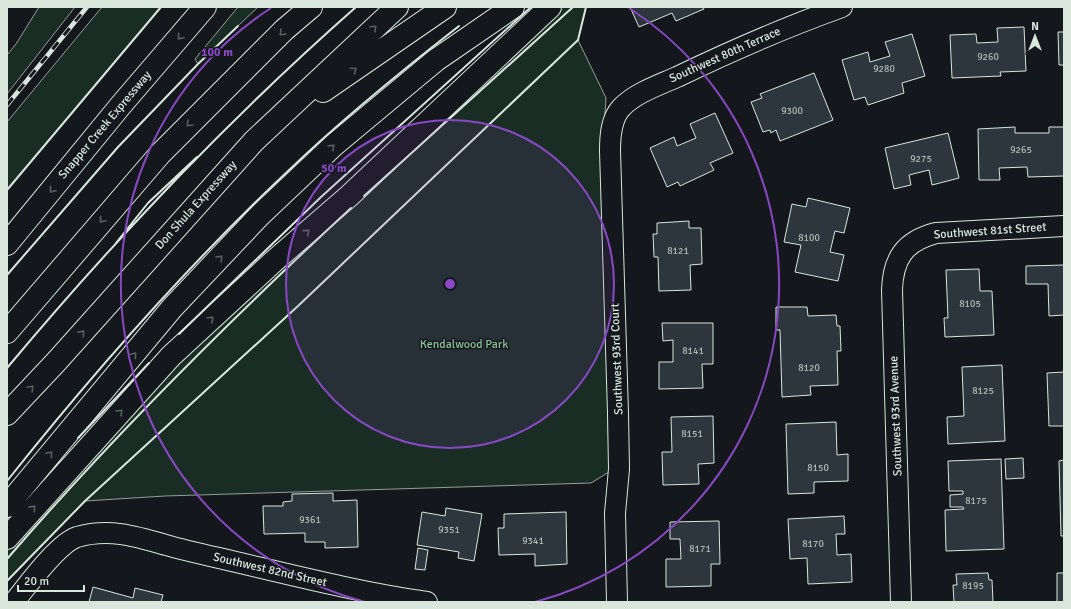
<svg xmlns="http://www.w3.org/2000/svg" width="1071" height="609" viewBox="0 0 1071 609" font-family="Signika,sans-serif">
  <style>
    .green { fill: #1a2d24; stroke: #939e99 }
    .building { fill: #2c363c; stroke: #d8e6dc }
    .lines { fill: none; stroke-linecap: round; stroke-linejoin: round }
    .street-casing { stroke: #d8e6dc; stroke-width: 22 }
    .highway-casing { stroke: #d8e6dc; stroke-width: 24 }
    .street { stroke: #14181c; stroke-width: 20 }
    .highway { stroke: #14181c; stroke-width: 22 }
    .rail-casing { stroke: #d8e6dc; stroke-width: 4.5 }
    .rail { stroke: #14181c; stroke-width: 3; stroke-dasharray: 9; stroke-linecap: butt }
    .wall { stroke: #d8e6dc; stroke-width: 2 }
    .oneway { stroke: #59605f }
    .ring { fill: none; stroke: #8948c3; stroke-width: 2 }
    .labels { text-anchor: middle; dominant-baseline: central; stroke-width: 3; stroke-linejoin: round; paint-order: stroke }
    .number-label { font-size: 10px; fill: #adbab4 }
    .street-label { font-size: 12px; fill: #d8e6dc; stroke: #14181c }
    .park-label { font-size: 12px; fill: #8ac095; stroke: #14181c }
    .centre { fill: #8948c3; stroke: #14181c; stroke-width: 2 }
    .ring-label { font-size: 12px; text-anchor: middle; font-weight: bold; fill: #8948c3; stroke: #14181c; stroke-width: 3; stroke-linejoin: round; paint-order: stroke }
  </style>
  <rect width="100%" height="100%" fill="#14181c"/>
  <!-- green -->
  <path class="green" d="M39,7H75L7,94V55L16,44Z
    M102,7H161L7,190V122Z
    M238,7H258L198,64L195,59Z
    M540,7H586L578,40L606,98L603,144L609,472L591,483L165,496L85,501L7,581V526L364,168Z"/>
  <!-- building -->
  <path class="building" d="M630,7H703L704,9L676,21L672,13L639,27Z
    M1024,27L1026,71L1000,72L1001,76L952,78L950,35L976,34L977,43L998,42L997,28Z
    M1058,32H1064V65H1059Z
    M912,34L925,76L902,83L904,93L868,105L865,97L854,100L842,60L868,52L870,62L890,56L885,42Z
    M814,73L833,120L780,141L776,130L771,133L770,130L763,132L751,102L762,98L760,94Z
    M715,113L733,153L710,163L714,170L680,186L678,182L667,187L650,148L674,137L677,146L696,138L690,124Z
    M1015,127V133H1049V127H1064V176L1028,177L1027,167L999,168L1000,180H979L978,129Z
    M948,133L959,178L932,185L929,170L909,175L911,185L894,189L885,148Z
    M808,198L850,208L844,233L835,231L830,252L844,255L838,281L795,272L801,245L784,242L792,204L806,207Z
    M689,221V228H701L702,264L690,265L691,290L659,291L658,257H654L653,234H657V223Z
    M1064,265V315L1049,316L1048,284H1026V266Z
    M979,269L980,291H992L994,335L945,337L944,318H948L946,270Z
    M776,307H807L808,316L836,315L837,326H840L841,351H837L838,385L810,386L811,395L782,397L780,330H776Z
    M662,323H713V364H702L703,388L659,389V362H673V340L663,341Z
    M1002,365L1005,441L948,444L947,417L964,416L962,367Z
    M1064,372V426H1049L1047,373Z
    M713,416L714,463L698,464L699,484L663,485L662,452H672L671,417Z
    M836,422L837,455L848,454V481L814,482V493L788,494L786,424Z
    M1023,458L1024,478L1006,479L1005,459Z
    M1001,459L1004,549L946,551L945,510L964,509L963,507H950V495L963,494V491H949L948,461Z
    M1064,460V536H1061L1059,461Z
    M333,493V501L357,500L358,547L325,548V542H305V533L264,534L263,506H283V502L292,501V494Z
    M446,508L482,514L474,561L458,558L459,552L417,545L422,512L445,516Z
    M566,512L567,564L535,566V554L499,555L498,528H504V514Z
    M844,516L845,534H836L837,555L851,554L852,582L808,584L807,558L790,559L788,519Z
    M719,521L720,564H711V586L666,587V559H681L680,539H670V522Z
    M418,548L428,550L425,570L415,569Z
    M988,573L989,580H992L993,602H954L953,585H957L956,574Z
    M1057,573H1064V602H1057Z
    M93,587L133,598L135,588L163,595L161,602H89Z"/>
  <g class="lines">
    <defs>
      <path id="street" d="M14,602C27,586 58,543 77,537C109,528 135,536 166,545C183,550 201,554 219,558C288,574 357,592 427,602
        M617,602L615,513L619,469L618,413L610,151C610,136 611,119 621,108C635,93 659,85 677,77C731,51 786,27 842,7
        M901,602L892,290C893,258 905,241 936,233L1064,226"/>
      <path id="highway" d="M323,91L445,7
        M7,244L121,105L205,7
        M7,332L160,154L284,30L311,7
        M7,414L56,362L254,141L397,7
        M7,506L172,308L260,215L334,145L436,60L513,7
        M7,538L171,356L274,261L349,196L550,7"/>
    </defs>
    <!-- street casing -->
    <use href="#street" class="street-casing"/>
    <!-- highway casing -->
    <use href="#highway" class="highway-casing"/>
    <!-- street -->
    <use href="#street" class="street"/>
    <!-- highway -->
    <use href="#highway" class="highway"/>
    <defs>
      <path id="rail" d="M7,105L87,7"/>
    </defs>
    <!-- rail casing -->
    <use href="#rail" class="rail-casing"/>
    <!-- rail -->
    <use href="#rail" class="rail"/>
    <!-- wall -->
    <path class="wall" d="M197,157L116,243L148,203Z
      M7,190L161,7
      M364,196L573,7
      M7,275L118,147L198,64L238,26
      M179,334L321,197L531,7
      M7,368C114,240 230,118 356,7
      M78,438L149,363
      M7,481C93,373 186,267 287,172C341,120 400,72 459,26
      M7,559C114,435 231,319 351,208
      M7,581L85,501L298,306L578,40L586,7"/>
  </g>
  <!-- one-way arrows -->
  <defs><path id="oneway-chevron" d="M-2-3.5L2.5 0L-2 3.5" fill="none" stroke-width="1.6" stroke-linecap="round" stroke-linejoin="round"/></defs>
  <g class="oneway">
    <use href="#oneway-chevron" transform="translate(374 28) rotate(-43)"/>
    <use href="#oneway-chevron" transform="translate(282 33) rotate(136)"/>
    <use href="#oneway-chevron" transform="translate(180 37) rotate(131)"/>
    <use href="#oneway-chevron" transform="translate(354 70) rotate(-35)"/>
    <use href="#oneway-chevron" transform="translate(189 124) rotate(135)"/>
    <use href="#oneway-chevron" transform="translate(332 147) rotate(-42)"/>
    <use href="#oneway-chevron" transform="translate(52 190) rotate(129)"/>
    <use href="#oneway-chevron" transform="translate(102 220) rotate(131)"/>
    <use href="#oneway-chevron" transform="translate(307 232) rotate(-41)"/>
    <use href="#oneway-chevron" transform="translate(220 258) rotate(-47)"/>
    <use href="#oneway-chevron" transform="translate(211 319) rotate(-43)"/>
    <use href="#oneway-chevron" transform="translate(82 333) rotate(-48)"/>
    <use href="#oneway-chevron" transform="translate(134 355) rotate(-50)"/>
    <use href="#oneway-chevron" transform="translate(31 388) rotate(-47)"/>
    <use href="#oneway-chevron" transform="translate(120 412) rotate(-47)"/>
    <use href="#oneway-chevron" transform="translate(50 454) rotate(-50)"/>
    <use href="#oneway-chevron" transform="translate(33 508) rotate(-48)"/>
  </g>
  <!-- distance rings -->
  <circle cx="450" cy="284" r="164" fill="#8948c3" fill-opacity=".12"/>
  <g class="ring">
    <circle cx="450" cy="284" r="164"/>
    <path d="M365 602A329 329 0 0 1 271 8M629 8A329 329 0 0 1 535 602"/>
  </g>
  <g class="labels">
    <!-- number labels -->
    <g class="number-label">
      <text x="988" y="57">9260</text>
      <text x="884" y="69">9280</text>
      <text x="792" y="111">9300</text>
      <text x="1021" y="150">9265</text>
      <text x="921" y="159">9275</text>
      <text x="809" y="238">8100</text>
      <text x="678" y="251">8121</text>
      <text x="970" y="304">8105</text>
      <text x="693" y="351">8141</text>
      <text x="809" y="368">8120</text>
      <text x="983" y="391">8125</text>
      <text x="692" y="434">8151</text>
      <text x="818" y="468">8150</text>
      <text x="976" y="501">8175</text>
      <text x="310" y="520">9361</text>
      <text x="449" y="530">9351</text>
      <text x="533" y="541">9341</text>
      <text x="813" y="544">8170</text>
      <text x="700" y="549">8171</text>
      <text x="973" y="586">8195</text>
    </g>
    <!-- street labels -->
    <g class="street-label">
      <text transform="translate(725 55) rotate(-24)">Southwest 80th Terrace</text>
      <text transform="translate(105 125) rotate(-50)">Snapper Creek Expressway</text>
      <text transform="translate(196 205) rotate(-48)">Don Shula Expressway</text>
      <text transform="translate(990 231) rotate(-4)">Southwest 81st Street</text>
      <text transform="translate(617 359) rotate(-92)">Southwest 93rd Court</text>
      <text transform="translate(896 416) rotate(-92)">Southwest 93rd Avenue</text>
      <text transform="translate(270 570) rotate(13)">Southwest 82nd Street</text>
    </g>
    <!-- park labels -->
    <g class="park-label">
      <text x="464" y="344">Kendalwood Park</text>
    </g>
  </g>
  <circle cx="450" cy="284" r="6" class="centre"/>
  <g class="ring-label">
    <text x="217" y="56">100 m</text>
    <text x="334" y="172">50 m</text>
  </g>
  <!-- border -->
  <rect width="1071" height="609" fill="none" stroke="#d8e6dc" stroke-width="16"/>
  <!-- north arrow -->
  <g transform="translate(1035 36)" stroke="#14181c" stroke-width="3" paint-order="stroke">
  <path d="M0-3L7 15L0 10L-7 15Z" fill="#d8e6dc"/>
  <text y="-6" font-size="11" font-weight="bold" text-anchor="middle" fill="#d8e6dc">N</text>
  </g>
  <!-- scale -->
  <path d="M18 585v6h66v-6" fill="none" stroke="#d8e6dc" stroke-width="2"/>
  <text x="24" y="585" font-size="12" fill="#d8e6dc" stroke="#14181c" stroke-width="3" paint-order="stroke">20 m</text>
</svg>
